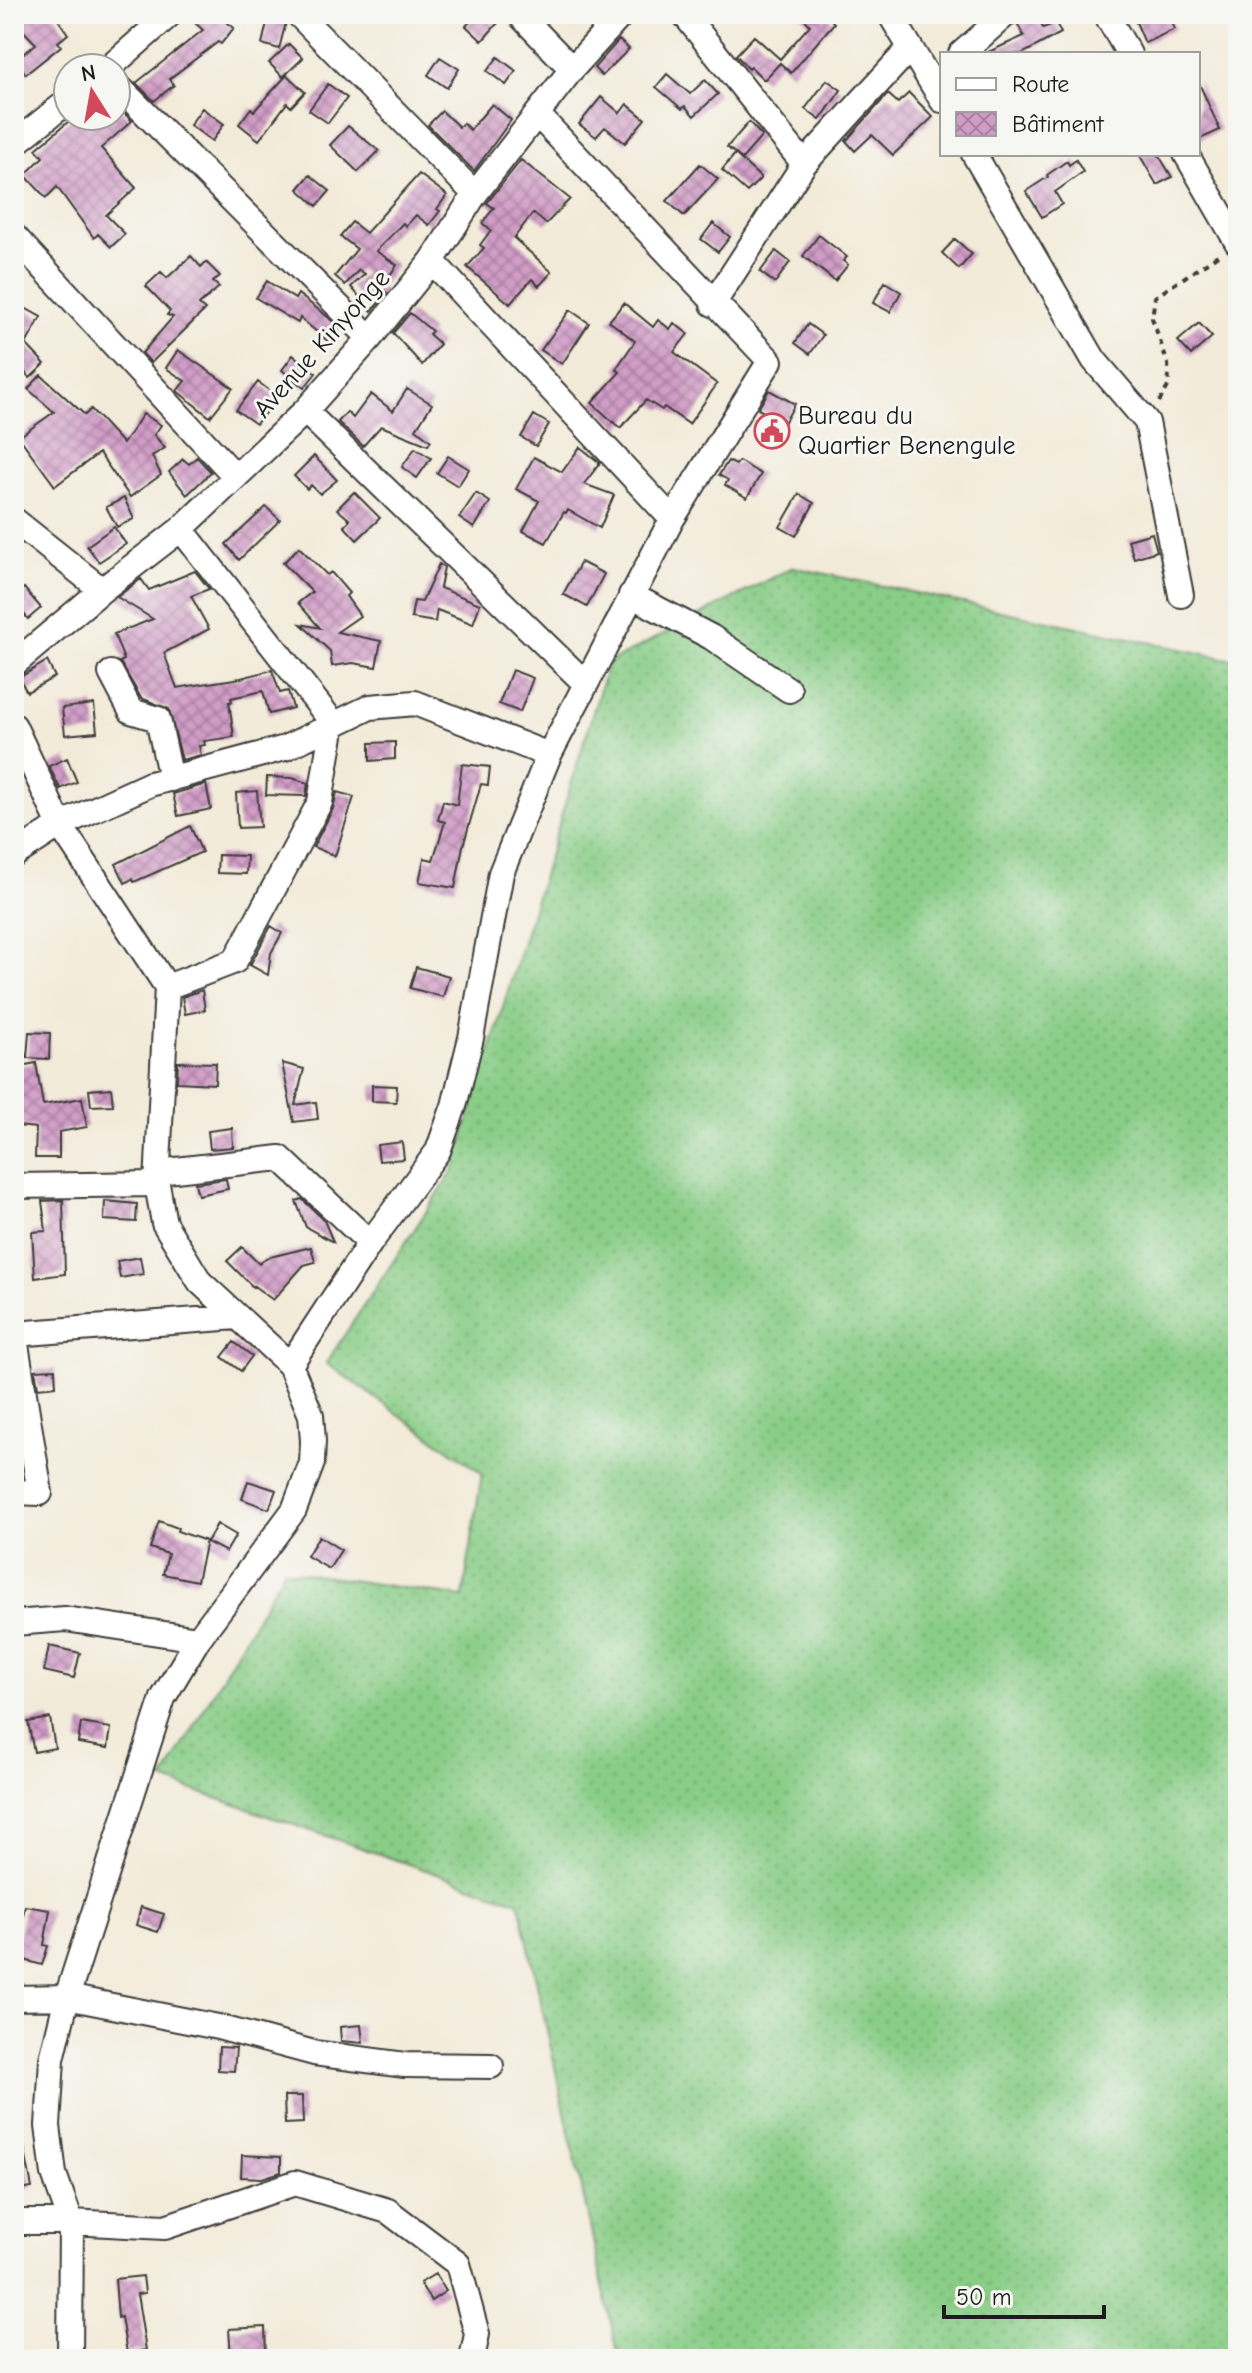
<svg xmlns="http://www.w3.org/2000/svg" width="1252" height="2373" viewBox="0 0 1252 2373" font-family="'Comic Neue',sans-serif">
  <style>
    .grass { fill: url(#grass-dots); stroke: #527452; stroke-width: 2 }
    .building { fill: url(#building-cross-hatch) }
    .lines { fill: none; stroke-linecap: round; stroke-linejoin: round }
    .minor-casing { stroke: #3c3b38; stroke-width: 28 }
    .path { stroke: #3c3b38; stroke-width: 4; stroke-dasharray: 6 6; stroke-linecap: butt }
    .minor { stroke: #fff; stroke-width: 24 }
    .labels { text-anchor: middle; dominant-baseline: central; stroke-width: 6; stroke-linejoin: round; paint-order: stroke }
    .street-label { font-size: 26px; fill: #1c1c1c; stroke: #f6f6f2 }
    .poi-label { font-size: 26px; fill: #1c1c1c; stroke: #f6f6f2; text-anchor: start }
  </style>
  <defs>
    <pattern id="grass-dots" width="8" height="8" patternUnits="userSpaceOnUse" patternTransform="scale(2)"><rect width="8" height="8" fill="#89cd87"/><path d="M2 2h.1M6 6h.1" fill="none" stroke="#76af74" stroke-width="1.8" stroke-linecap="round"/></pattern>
    <pattern id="building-cross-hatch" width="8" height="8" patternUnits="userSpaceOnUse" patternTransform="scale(2)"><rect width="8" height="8" fill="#d19dc7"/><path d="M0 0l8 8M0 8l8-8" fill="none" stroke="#a97fa1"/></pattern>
  </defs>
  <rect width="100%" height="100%" fill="#f6f6f2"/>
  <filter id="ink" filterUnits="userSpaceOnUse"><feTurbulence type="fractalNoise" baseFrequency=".0125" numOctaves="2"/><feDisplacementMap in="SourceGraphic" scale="16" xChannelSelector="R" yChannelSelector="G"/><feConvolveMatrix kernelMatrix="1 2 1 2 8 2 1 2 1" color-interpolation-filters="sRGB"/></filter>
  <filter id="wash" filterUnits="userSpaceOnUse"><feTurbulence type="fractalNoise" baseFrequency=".006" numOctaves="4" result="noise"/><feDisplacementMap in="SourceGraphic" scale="32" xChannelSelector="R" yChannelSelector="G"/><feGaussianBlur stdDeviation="1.8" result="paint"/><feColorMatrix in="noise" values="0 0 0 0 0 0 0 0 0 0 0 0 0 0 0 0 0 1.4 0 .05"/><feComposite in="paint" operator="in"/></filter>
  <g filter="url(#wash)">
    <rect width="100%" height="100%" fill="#f3ebd9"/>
    <!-- grass -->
    <path class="grass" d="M793,567L1238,661V2359H619L519,1902L163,1780L284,1570L463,1597L482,1473L326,1363L453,1171L608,663Z"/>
    <g id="blocks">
      <!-- building -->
      <path class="building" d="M14,14H54L68,34L58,42L61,46L26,74L15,60L36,44L14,21Z
        M185,14H217L234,28L221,44L218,42L169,79L174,85L154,101L136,83L203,30Z
        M269,14H283L286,22L279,49L262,44Z
        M477,14H504V16L482,41L466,26Z
        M800,14H826L834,23L791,73L780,63L764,80L751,67L749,69L736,55L754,36L780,59L810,25Z
        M1148,14H1168L1175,29L1145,43L1135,20Z
        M1036,15L1043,28L1056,23L1061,33L1022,54H984L1024,36L1018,25Z
        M619,40L629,49L602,76L594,68Z
        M289,44L303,58L283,77L269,63Z
        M440,57L459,69L447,88L428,75Z
        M498,57L516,71L506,85L487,71Z
        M667,74L690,94L705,80L718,94L694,116L685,106L682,109L656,87Z
        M287,75L305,92L291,107L287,103L259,140L239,124L251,108L254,111Z
        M827,80L841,90L820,120L805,109Z
        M1198,81L1220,130L1198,140Z
        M328,84L347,98L328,123L309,110Z
        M909,93L933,117L893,155L872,135L855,151L846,141L888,94L898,103Z
        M601,97L620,113L627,104L645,119L625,143L605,127L596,137L579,124Z
        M492,104L511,120L474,171L428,125L442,111L459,127L463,123L470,130Z
        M116,105L132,121L101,148L136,188L106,215L125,234L111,247L98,234L94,238L57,187L46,198L25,175L43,157L36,149L75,116H116Z
        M202,108L224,124L212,141L190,125Z
        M749,122L762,136L742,159L727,147Z
        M348,126L379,151L358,172L330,145Z
        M735,154L761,178L747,192L722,170Z
        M1139,154H1158L1172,177L1157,185Z
        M521,160L570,199L546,224L533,213L514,238L552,272L539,286L532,279L510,304L467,267L484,248L480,245L491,230L482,223L494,208L487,203Z
        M1076,160L1083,172L1055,192L1062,204L1042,217L1026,191L1048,177L1047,175L1067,161L1069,165Z
        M700,164L718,179L684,216L667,201Z
        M419,174L447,195L437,209L440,211L429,225L416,215L406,226L403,223L376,251L397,265L381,288L387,293L372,311L351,287L365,274L359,270L345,285L335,276L357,249L340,236L352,222L366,233Z
        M310,175L330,191L317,206L298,189Z
        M713,223L730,237L718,252L701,239Z
        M819,235L847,257L843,261L848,265L835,281L803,256Z
        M955,239L972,254L959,269L942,253Z
        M776,251L790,262L775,283L760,272Z
        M191,256L201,267L206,262L220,276L213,282L219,287L199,305L205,310L151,363L142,353L173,317L167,315L170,311L146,286L161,272L167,278Z
        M267,281L295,299L298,294L328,317L340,329L329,342L300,318L298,323L256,298Z
        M885,282L901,292L890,312L873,303Z
        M14,302L41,317L26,344L45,364L30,378L16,363L14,365Z
        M624,303L653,327L658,320L670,329L674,323L688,334L674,352L717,384L689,424L664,407L662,410L646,400L620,428L592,403L620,372L616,369L635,341L609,321Z
        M570,310L589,323L562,364L541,350Z
        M410,313L432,331L429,334L440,344L422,365L393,333Z
        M1199,323L1212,337L1191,355L1178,341Z
        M808,324L823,335L810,354L795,343Z
        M178,350L233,388L210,417L177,391L185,381L166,368Z
        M293,355L316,373L304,388L282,370Z
        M41,375L85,415L91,409L123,444L143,414L161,425L154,435L165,448L152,456L161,475L130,497L99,453L55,486L19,437L54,412L28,389Z
        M258,382L278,397L256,424L236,410Z
        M407,389L432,404L416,429L431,441L428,445L381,426L363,446L338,422L347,412L353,418L371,394L393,411Z
        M769,390L795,404L784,423L758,409Z
        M534,415L549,424L536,446L521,437Z
        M580,447L600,463L584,484L614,495L600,528L568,510L566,513L564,512L546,543L523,531L539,501L516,489L534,457L562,472Z
        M415,448L431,458L417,478L402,467Z
        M314,456L337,480L320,494L311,485L307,489L294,476Z
        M448,456L469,469L458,486L437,473Z
        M197,457L211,472L187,495L169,472L183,459L189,464Z
        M728,461L736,465L739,461L761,474L747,498L725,485L728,480L719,475Z
        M354,492L380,518L357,540L344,526L350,520L337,509Z
        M476,493L490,502L474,528L459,518Z
        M799,494L814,503L796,536L780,527Z
        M124,498L134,519L117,527L106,507Z
        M266,507L280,520L239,560L226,544Z
        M114,527L126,544L99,562L87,546Z
        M1152,533L1157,551L1134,558L1128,540Z
        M299,547L327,575L331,572L349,593L346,596L360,616L337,632L381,641L376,667L353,663L332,666L330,651L301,624L320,628L298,603L312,592L283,563Z
        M581,562L604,574L587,607L563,594Z
        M439,564L444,567L440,588L480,604L473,624L437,610L435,622L411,618L414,601L422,602Z
        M195,571L209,589L191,596L209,629L164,653L177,688L241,678L272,670L280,693L288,691L293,708L269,714L263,691L231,698L232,702H229L234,737L204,741L205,745L199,746L201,755L182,760L169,709L141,698L120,662L124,660L114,634L153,619L117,597L141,579L149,590Z
        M24,588L41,608L28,619L14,602V596Z
        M47,661L55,677L27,692L19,678Z
        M512,670L533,678L520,712L499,704Z
        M94,704L97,732L65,735L62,708Z
        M395,742V759L370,761V743Z
        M67,758L77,782L60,789L49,766Z
        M462,764L490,767L488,785L481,784L463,846L455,888L419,882L424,858L433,860L445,822L438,820L443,801L457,805Z
        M267,777L292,778L308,783L306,796L266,795Z
        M206,784L211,809L178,816L173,794Z
        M257,791L260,827L238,828L236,793Z
        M337,792L354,797L335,856L313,847L333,809Z
        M190,826L202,852L134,882L132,879L125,883L116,864Z
        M218,855L247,856L246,874L217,873Z
        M271,926L282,933L271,953L268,975L250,965Z
        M416,967L449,976L443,997L410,988Z
        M202,990L205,1010L185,1014L182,997Z
        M29,1032L50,1033L49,1059L27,1058Z
        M178,1062L216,1063L215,1084L177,1082Z
        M36,1063L43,1105L82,1098L87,1127L59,1132V1158H35L36,1128L18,1126L21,1101L16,1067Z
        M282,1063L304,1069L295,1105L316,1102L318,1119L294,1122Z
        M372,1085L397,1086L396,1102L372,1101Z
        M111,1088L113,1105L91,1106L89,1090Z
        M232,1128L233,1147L210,1149L208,1131Z
        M402,1142L404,1159L379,1161L377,1145Z
        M226,1179L228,1189L198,1195L195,1183Z
        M302,1199L324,1220L333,1242L306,1227L296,1201Z
        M63,1200L65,1274L35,1278L32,1232L46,1231L42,1201Z
        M105,1201L137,1204L136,1222L104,1220Z
        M242,1247L259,1264L266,1258L311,1247L315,1262L304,1265L273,1300L254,1286L253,1287L227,1261Z
        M140,1257L143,1274L120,1278L117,1261Z
        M234,1342L252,1356L241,1371L222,1357Z
        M55,1369L56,1386L38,1388L35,1370Z
        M248,1481L276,1490L269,1509L242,1499Z
        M159,1521L178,1528L177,1531L206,1541L197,1581L163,1574L168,1554L150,1548Z
        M217,1524L236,1535L226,1552L207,1542Z
        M319,1536L341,1550L329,1569L307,1556Z
        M49,1646L80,1653L74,1678L44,1671Z
        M50,1718L55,1748L34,1752L28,1722Z
        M81,1723L111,1728L108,1748L78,1743Z
        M25,1906L50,1910L44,1945L48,1946L42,1965L14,1957Z
        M141,1907L164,1914L158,1932L136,1925Z
        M361,2025L363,2043L341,2041L340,2027Z
        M219,2047L236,2048L234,2071L218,2070Z
        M284,2096H302L303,2123L285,2124Z
        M22,2136L32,2188L14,2191V2137Z
        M242,2155L281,2157V2172L262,2178L241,2177Z
        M435,2274L446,2291L431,2301L420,2283Z
        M143,2276L145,2293L137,2294L146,2350L127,2353L121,2317L118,2318L115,2279Z
        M265,2327L266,2355L231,2357L229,2329Z"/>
    </g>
  </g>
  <g filter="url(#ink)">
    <use href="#blocks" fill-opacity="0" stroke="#3c3b38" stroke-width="2"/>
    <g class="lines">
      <defs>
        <path id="minor" d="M298,14L475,194
          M519,14L572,69
          M684,14L804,164
          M890,14L942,100
          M1106,14L1129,54
          M961,54L1006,14
          M109,68L170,14
          M116,84L370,338
          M14,144L68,101
          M974,154L1094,360L1147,422L1181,595
          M1186,154L1237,242
          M14,236L236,477
          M432,261L672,519
          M713,304L804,164L910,48
          M305,411L586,684
          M14,520L102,590
          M631,595L711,637L789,690
          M14,664L102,590L181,529L305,411L370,338L432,261L475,194L572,69L622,14
          M111,673L131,711L158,719L171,779
          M14,726L60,825L167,987L157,1184L164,1223L200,1282L290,1365L311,1415L313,1441L312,1463L294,1510L198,1639L163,1698L67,1997L52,2059L48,2126L54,2174L71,2222L70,2359
          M14,855L60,825L150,784L285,748L370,707L415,703L549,755
          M167,987L235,961L320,802L333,723L181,529
          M158,1172L280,1158L370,1243
          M14,1186L157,1184
          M14,1332L40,1493L14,1492
          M14,1334L237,1317
          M290,1365L370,1243L438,1151L454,1106L471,1038L501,873L549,755L672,519L770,361L537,114
          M14,1623L65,1619L198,1639
          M14,1998L67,1997L218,2027L314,2053L405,2065L491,2066
          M14,2222H71L165,2227L295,2183L388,2211L458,2264L477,2334L472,2359"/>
      </defs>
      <!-- minor casing -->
      <use href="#minor" class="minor-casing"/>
      <!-- path -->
      <path class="path" d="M1159,402L1169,385L1168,364L1152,318L1155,297L1218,255"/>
      <!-- minor -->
      <use href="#minor" class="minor"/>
    </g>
  </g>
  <!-- icons -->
  <defs>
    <symbol id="civic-ring" viewBox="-11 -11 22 22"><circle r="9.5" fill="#f6f6f2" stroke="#d1495b" stroke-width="1.5"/><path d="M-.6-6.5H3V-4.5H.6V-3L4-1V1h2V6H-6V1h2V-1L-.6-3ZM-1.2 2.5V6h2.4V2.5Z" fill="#d1495b"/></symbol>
  </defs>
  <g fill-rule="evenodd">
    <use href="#civic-ring" x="752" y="411" width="40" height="40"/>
  </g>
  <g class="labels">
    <!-- street labels -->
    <g class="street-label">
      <text transform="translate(322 344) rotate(-48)">Avenue Kinyonge</text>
    </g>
    <!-- poi labels -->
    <g class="poi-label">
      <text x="798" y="416">Bureau du<tspan x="798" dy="30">Quartier Benengule</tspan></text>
    </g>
  </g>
  <!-- margin -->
  <rect width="1252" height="2373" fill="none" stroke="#f6f6f2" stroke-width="48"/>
  <!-- legend -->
  <rect x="940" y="52" width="260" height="104" fill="#f6f6f2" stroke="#9f9f9c" stroke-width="2"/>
  <rect x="956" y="78" width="40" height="12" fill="#ffffff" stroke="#9f9f9c" stroke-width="2"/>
  <text x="1012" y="92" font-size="24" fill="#1c1c1c">Route</text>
  <rect x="956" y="112" width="40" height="24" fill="url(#building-cross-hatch)" stroke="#9f9f9c" stroke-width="2"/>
  <text x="1012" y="132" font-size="24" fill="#1c1c1c">Bâtiment</text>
  <!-- north arrow -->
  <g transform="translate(92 92) rotate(349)"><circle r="38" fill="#f6f6f2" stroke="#9f9f9c" stroke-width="2"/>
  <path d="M0-6L14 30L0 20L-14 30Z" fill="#d1495b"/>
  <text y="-12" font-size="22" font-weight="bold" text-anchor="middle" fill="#1c1c1c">N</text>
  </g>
  <!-- scale -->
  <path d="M944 2305v12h160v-12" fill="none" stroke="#1c1c1c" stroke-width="4"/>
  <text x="956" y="2305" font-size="24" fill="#1c1c1c" stroke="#f6f6f2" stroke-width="6" paint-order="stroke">50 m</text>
</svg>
